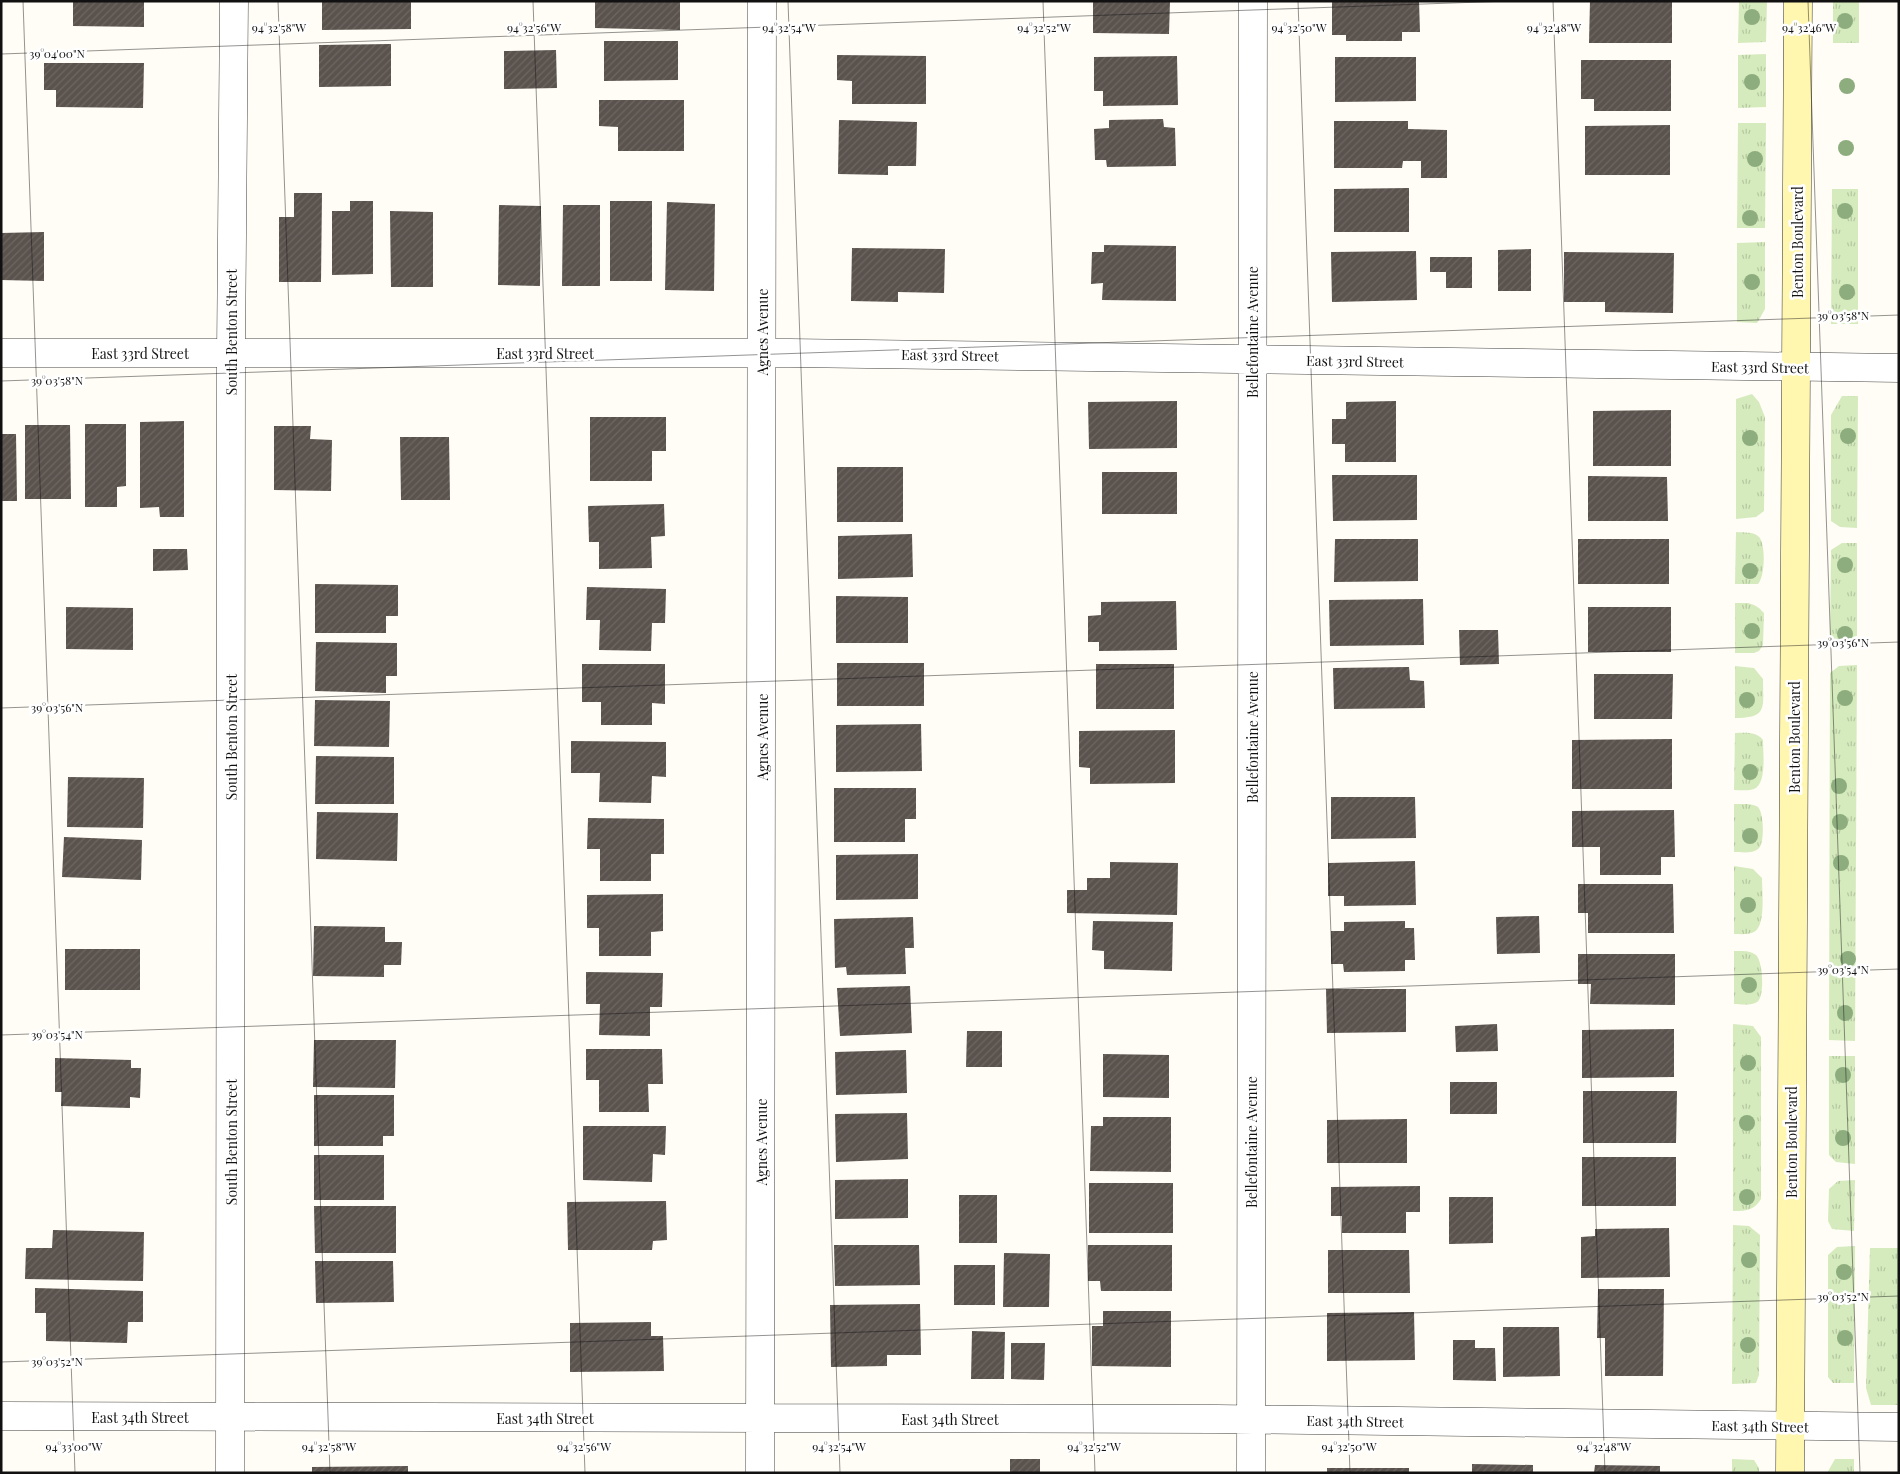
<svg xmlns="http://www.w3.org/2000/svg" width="1900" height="1474" viewBox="0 0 1900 1474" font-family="'Playfair Display',serif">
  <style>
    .grass { fill: url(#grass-tufts) }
    .building { fill: url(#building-hatch) }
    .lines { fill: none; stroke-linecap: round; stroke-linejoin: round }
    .minor-casing { stroke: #444; stroke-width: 29 }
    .tertiary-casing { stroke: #444; stroke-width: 29 }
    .secondary-casing { stroke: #333; stroke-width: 29 }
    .minor { stroke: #fff; stroke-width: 28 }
    .tertiary { stroke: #fff; stroke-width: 28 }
    .secondary { stroke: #fff6b0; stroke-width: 28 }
    .tree { fill: #8dad7f }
    .ticks { fill: none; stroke: #111; stroke-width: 1; stroke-opacity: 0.45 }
    .labels { text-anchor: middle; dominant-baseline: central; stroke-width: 5; stroke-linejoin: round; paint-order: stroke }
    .street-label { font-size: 14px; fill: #111; stroke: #fff }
    .ticks-label { font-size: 12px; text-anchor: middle; fill: #111; stroke: #fff; stroke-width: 5; stroke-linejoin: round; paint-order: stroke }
  </style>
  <defs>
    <pattern id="grass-tufts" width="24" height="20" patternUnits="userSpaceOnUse" patternTransform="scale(1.25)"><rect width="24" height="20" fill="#d5ebbd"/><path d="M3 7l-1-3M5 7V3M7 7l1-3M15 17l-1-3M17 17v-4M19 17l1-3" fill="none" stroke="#b6c8a1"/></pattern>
    <pattern id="building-hatch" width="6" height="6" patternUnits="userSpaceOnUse" patternTransform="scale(1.25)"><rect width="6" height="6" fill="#5a524d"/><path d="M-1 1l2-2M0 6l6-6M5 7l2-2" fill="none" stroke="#6d6662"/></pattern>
  </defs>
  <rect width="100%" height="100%" fill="#fffdf5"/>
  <!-- grass -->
  <path class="grass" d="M1739,1H1767L1766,42L1738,43Z
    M1833,1H1859V43H1833Z
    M1766,54V107L1738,108V55Z
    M1738,123H1766L1765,228H1737Z
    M1832,189H1858V324H1831Z
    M1765,242V309L1757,323L1737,322V243Z
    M1752,394L1759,402L1765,417L1764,511L1756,517L1736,519V399Z
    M1842,396H1858L1857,528L1840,527L1831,521V415Z
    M1736,532C1744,533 1753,531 1759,537C1766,544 1765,577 1758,584H1735Z
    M1842,543H1857V649L1835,646L1830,637L1831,550Z
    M1735,603H1748L1754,605L1759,608L1764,613L1763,645L1759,651L1754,653H1735Z
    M1857,665L1855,1041L1829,1040L1830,673L1839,666Z
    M1735,666L1754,668L1763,679C1763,708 1768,718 1735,718Z
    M1735,733C1745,733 1756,731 1763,740C1763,752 1767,784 1754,789C1749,791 1741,790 1734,790Z
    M1734,804C1741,804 1753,803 1758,807C1764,813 1765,844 1758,849C1752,854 1741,852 1734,852Z
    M1734,866L1753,869L1762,878C1762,891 1766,926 1754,932C1749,935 1740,934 1734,934Z
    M1734,951C1741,951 1750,950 1756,955C1763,961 1765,997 1757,1002C1751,1006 1740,1004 1734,1004Z
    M1733,1024L1753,1026L1761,1037V1199C1754,1211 1745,1211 1733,1211Z
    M1829,1056H1855V1164L1836,1162L1829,1155Z
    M1855,1180L1854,1231L1832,1229L1828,1221L1829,1189L1838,1181Z
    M1733,1225L1749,1226L1760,1235L1759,1375L1756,1383L1732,1384Z
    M1855,1246L1854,1383H1833L1828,1377V1255L1837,1247Z
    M1870,1248H1899V1405H1871L1866,1388Z
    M1732,1459L1754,1460L1759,1468V1473H1732Z
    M1835,1459H1854V1473H1827Z"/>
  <!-- building -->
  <path class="building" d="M73,1H144V27L73,26Z
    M322,1H411V29L322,30Z
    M595,1H680V30L595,28Z
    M1093,1H1170L1169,34L1093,33Z
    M1332,1H1419L1420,32H1402V41H1346V35H1332Z
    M1590,1H1672V43H1589Z
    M604,41H678V80L604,81Z
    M391,44V86L319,87V45Z
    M556,50L557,88L504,89V51Z
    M837,55L926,56V104H852V81L837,80Z
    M1177,56L1178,105L1103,106V91H1094V57Z
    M1335,57H1416V101L1335,102Z
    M1581,60H1671V111H1594V99H1581Z
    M44,63H144L143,108L56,107V90H44Z
    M599,100H684V151H618V127L599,126Z
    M1163,119L1164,127L1175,128L1176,166L1107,167L1106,160H1095L1094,129L1109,128V120Z
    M839,120L917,122L916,166H888V175L838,174Z
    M1334,121H1408V129L1447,130V178H1421V161H1403L1402,168H1334Z
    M1670,125V175H1585V126Z
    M1409,188V232H1334V189Z
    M294,193H322L321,282H279V217H294Z
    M350,201H373V274L332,275V211H350Z
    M610,201H652V281H610Z
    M667,202L715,204L714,291L665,290Z
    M499,205L541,206L540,286L498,285Z
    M563,205H600V286H562Z
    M390,211L433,212V287H391Z
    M44,232V281L1,280V233Z
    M1104,245L1176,246V301L1102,300L1103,283L1091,284L1092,252H1104Z
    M852,248L945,249L944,293L898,292V302L851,301Z
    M1531,249V291H1498V250Z
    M1416,251L1417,300L1332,302L1331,252Z
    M1564,252L1674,253L1673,313L1605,312V302H1564Z
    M1430,257H1472V288H1446V272H1430Z
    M1177,401V448L1089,449L1088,402Z
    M1396,401V462H1345V444H1332V419H1346V402Z
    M1671,410V466H1593V411Z
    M590,417H666V451H652V481H590Z
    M184,421V517H160L159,507L140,508V422Z
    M85,424H126V486L117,487V507H85Z
    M25,425H70L71,499H25Z
    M274,426H311L310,439L332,440L331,491L274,490Z
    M1,434H16L17,501H1Z
    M400,437H449L450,500H401Z
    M837,467H903V522H837Z
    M1102,472H1177V514H1102Z
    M1332,475H1417V520L1333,521Z
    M1588,476L1667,477L1668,521H1588Z
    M664,504L665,536L651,537L652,568L599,569V542H589L588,506Z
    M912,534L913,577L838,579V536Z
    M1335,539H1418V581L1334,582Z
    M1578,539H1669V584H1578Z
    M153,549H187L188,570L153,571Z
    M315,584L398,585V616H386V633H315Z
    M587,587L666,589L665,623H652L651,651L599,650L600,620H586Z
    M836,596L908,597V643H836Z
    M1423,599L1424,645L1330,646L1329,600Z
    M1176,601L1177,650L1099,651V642H1088V616L1101,615V602Z
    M66,607L133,608V650L66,649Z
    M1588,607H1671V652H1588Z
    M1459,630H1498L1499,664L1460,665Z
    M316,642L397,643V676H386V693L315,691Z
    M837,663H924V706H837Z
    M582,664H665V704L652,703V725H601V702H582Z
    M1096,664H1174V709H1096Z
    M1409,667L1410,680L1424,681L1425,708L1334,709L1333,668Z
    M1594,674H1673L1672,719H1594Z
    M315,700L390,701L389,747L314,746Z
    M921,724L922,771L836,772V725Z
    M1175,730V783L1090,784V768L1079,767V731Z
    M1672,739V789H1572V740Z
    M571,741L666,742V777L652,776L651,803L599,802L600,773H571Z
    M316,756L394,757V804H315Z
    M68,777L144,778L143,828L67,827Z
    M834,788H916V819H905V842H834Z
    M1331,797H1415L1416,838L1331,839Z
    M1674,810L1675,857H1661V875H1600V847H1572V811Z
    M317,812L398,813L397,861L316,859Z
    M588,818L664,819V854H651V881H600V849H587Z
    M64,837L142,840L141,880L62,877Z
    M918,854V899L836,900V855Z
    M1415,861L1416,905L1344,906V896H1328V863Z
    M1110,862L1178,863L1177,915L1067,913V890H1087V878H1110Z
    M1578,884H1673L1674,933H1588V913H1578Z
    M663,894V931L651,932V956H599V928H587V895Z
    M1539,916L1540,953L1497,954L1496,917Z
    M913,917L914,948H905L906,974L847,975L846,967L835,968L834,919Z
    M1093,921L1173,922L1172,971L1104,969V951L1092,950Z
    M1405,921V928H1414L1415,960H1405V971L1344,972L1343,964H1331V931H1344V922Z
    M314,926L385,927V942H402L401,965H384V977L313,976Z
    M65,949H140V990H65Z
    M1578,954H1675V1005L1590,1004L1591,984H1578Z
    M586,972L663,973L662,1007H650V1036L599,1035L600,1004H586Z
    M910,986L912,1033L840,1036L837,988Z
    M1326,989H1406V1032L1327,1033Z
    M1497,1024L1498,1051L1456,1052L1455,1026Z
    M1674,1029V1077L1582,1078V1030Z
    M967,1031H1002V1067H966Z
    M314,1040H396L395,1088L313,1087Z
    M586,1049H662L663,1084H648L649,1112H599V1080H586Z
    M906,1050L907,1093L836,1095L835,1052Z
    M1103,1054L1169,1055V1098L1103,1097Z
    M55,1058L131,1060V1068H141L140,1098L130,1097V1108L61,1106L62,1092H55Z
    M1450,1082H1497V1114H1450Z
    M1583,1091H1677L1676,1143H1583Z
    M314,1095H394V1136H383V1146H314Z
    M907,1113L908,1159L836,1162L835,1114Z
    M1103,1117H1171V1172L1090,1171L1091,1126H1103Z
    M1407,1119V1163H1327V1120Z
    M583,1126H666L665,1155L653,1154L652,1182L583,1180Z
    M314,1155H384V1200H314Z
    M1582,1157H1676V1206H1582Z
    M908,1179V1218L835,1219V1180Z
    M1089,1183H1173V1233H1089Z
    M1420,1186V1212H1406V1233H1342V1216H1331V1187Z
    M959,1195H997V1243H959Z
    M1449,1197H1493V1243L1449,1244Z
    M666,1201L667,1240L653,1241L652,1250H568L567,1202Z
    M314,1206H396V1253H315Z
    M1669,1228L1670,1277L1581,1278V1237L1595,1236V1229Z
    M53,1230L144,1232L143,1281L25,1279L26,1248H52Z
    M834,1245H919L920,1285L835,1286Z
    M1088,1245H1172V1291H1101L1100,1281H1088Z
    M1328,1250H1409L1410,1293H1328Z
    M1004,1253L1050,1254L1049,1307H1003Z
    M315,1261H393L394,1302L316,1303Z
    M954,1265H995V1305H954Z
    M35,1288L143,1291V1322H128L127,1343L46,1341V1313H35Z
    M1598,1289H1664L1663,1376H1605V1338H1597Z
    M920,1304L921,1355H887V1366L831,1367L830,1305Z
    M1103,1311H1171V1367L1092,1366V1326H1103Z
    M1414,1312L1415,1360L1327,1361V1313Z
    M651,1322V1336H663L664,1371L570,1372V1323Z
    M1503,1327H1559L1560,1376L1503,1377Z
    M972,1331L1005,1332L1004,1379H971Z
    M1453,1340H1475V1348H1495L1496,1381L1453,1380Z
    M1011,1343H1045L1044,1380L1011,1379Z
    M1010,1459H1040V1473H1010Z
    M1472,1464L1533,1465V1473H1472Z
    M1595,1465L1660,1466V1473H1594Z
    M408,1466V1473H312V1467Z
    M1327,1468H1409V1473H1327Z"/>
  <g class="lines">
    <defs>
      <path id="minor" d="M1,353H790L1899,368
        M1,1416L1217,1419L1899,1427
        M760,1473L762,1
        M1251,1473L1253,1"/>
      <path id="tertiary" d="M230,1473L231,354L234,1"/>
      <path id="secondary" d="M1790,1473L1798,1"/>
    </defs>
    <!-- minor casing -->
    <use href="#minor" class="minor-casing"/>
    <!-- tertiary casing -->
    <use href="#tertiary" class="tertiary-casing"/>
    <!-- secondary casing -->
    <use href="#secondary" class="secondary-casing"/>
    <!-- minor -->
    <use href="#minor" class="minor"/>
    <!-- tertiary -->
    <use href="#tertiary" class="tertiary"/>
    <!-- secondary -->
    <use href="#secondary" class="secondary"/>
  </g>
  <!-- trees -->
  <g class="tree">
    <circle cx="1752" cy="17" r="8"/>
    <circle cx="1845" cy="21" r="8"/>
    <circle cx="1752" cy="82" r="8"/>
    <circle cx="1847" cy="86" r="8"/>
    <circle cx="1846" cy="148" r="8"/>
    <circle cx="1755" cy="159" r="8"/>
    <circle cx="1845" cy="211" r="8"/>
    <circle cx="1750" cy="218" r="8"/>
    <circle cx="1752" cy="282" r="8"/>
    <circle cx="1847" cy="292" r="8"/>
    <circle cx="1848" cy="436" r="8"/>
    <circle cx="1750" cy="438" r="8"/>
    <circle cx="1845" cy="565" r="8"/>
    <circle cx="1750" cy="571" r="8"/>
    <circle cx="1752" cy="631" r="8"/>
    <circle cx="1845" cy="634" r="8"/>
    <circle cx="1845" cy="698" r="8"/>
    <circle cx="1747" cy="700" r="8"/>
    <circle cx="1750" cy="772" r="8"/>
    <circle cx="1839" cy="786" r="8"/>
    <circle cx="1840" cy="822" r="8"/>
    <circle cx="1750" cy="836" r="8"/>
    <circle cx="1841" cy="863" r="8"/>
    <circle cx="1748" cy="905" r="8"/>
    <circle cx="1848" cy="959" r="8"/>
    <circle cx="1749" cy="985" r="8"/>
    <circle cx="1845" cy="1013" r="8"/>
    <circle cx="1748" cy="1063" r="8"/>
    <circle cx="1843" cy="1075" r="8"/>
    <circle cx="1747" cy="1123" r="8"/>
    <circle cx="1843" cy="1138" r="8"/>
    <circle cx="1747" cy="1197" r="8"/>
    <circle cx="1749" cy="1260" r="8"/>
    <circle cx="1844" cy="1272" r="8"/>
    <circle cx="1845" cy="1338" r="8"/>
    <circle cx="1748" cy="1345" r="8"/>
  </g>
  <!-- ticks -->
  <path class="ticks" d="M23,1L75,1473M278,1L330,1473M533,1L585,1473M788,1L840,1473M1043,1L1095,1473M1298,1L1350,1473M1553,1L1605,1473M1808,1L1860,1473M1,54L1509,1M1,381L1899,315M1,708L1899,642M1,1035L1899,969M1,1362L1899,1296"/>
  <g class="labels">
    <!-- street labels -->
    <g class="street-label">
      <text transform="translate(1797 242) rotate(-90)">Benton Boulevard</text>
      <text transform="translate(231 332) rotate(-90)">South Benton Street</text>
      <text transform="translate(762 332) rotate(-90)">Agnes Avenue</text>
      <text transform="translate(1252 332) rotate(-90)">Bellefontaine Avenue</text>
      <text x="140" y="353">East 33rd Street</text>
      <text x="545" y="353">East 33rd Street</text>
      <text transform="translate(950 355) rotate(1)">East 33rd Street</text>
      <text transform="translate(1355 361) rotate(1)">East 33rd Street</text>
      <text transform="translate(1760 367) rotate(1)">East 33rd Street</text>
      <text transform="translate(231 737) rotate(-90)">South Benton Street</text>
      <text transform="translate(762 737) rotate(-90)">Agnes Avenue</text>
      <text transform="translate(1252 737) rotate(-90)">Bellefontaine Avenue</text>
      <text transform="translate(1794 737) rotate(-90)">Benton Boulevard</text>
      <text transform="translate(231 1142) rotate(-90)">South Benton Street</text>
      <text transform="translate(761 1142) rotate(-90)">Agnes Avenue</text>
      <text transform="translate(1251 1142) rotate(-90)">Bellefontaine Avenue</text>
      <text transform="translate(1791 1142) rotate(-90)">Benton Boulevard</text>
      <text x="140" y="1417">East 34th Street</text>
      <text x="545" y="1418">East 34th Street</text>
      <text x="950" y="1419">East 34th Street</text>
      <text transform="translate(1355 1421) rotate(1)">East 34th Street</text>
      <text transform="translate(1760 1426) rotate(1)">East 34th Street</text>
    </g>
  </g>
  <g class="ticks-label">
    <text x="279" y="32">94°32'58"W</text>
    <text x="534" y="32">94°32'56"W</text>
    <text x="789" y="32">94°32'54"W</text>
    <text x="1044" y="32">94°32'52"W</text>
    <text x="1299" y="32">94°32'50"W</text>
    <text x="1554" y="32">94°32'48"W</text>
    <text x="1809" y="32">94°32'46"W</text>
    <text x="57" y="58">39°04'00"N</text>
    <text x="1843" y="320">39°03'58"N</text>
    <text x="57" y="385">39°03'58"N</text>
    <text x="1843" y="647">39°03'56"N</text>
    <text x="57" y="712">39°03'56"N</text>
    <text x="1843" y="974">39°03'54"N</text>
    <text x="57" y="1039">39°03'54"N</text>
    <text x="1843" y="1301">39°03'52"N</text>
    <text x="57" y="1366">39°03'52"N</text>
    <text x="74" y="1451">94°33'00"W</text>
    <text x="329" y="1451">94°32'58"W</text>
    <text x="584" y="1451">94°32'56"W</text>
    <text x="839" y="1451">94°32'54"W</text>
    <text x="1094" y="1451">94°32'52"W</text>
    <text x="1349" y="1451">94°32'50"W</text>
    <text x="1604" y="1451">94°32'48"W</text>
  </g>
  <!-- border -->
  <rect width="1900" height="1474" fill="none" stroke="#111111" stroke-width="5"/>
</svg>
